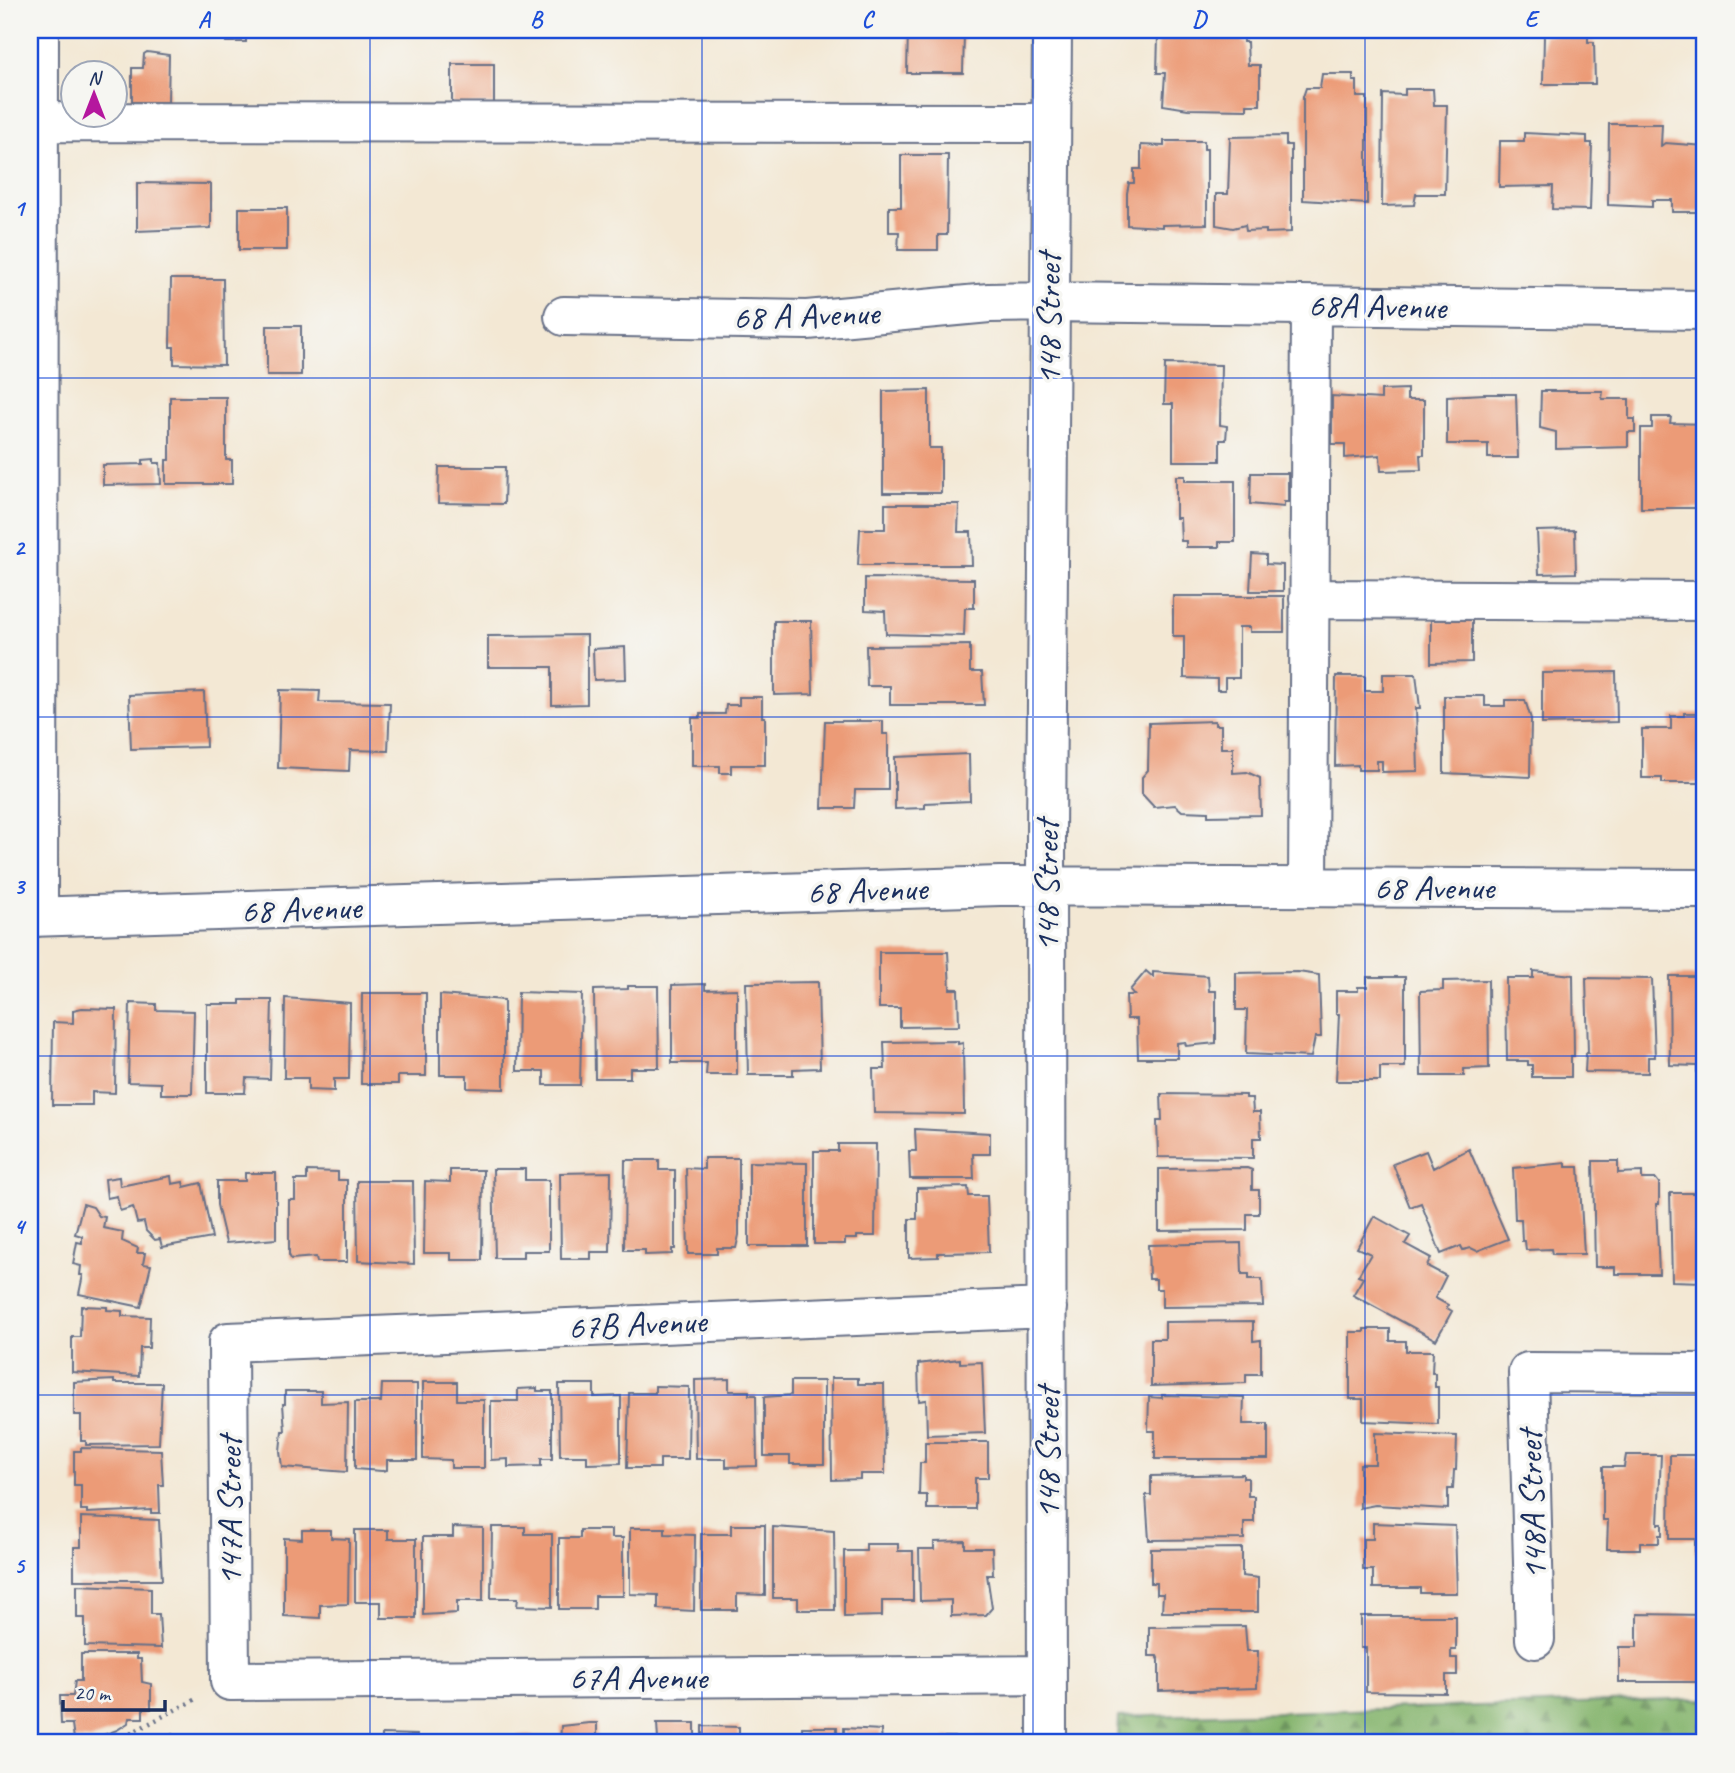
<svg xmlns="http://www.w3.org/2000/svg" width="1735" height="1773" viewBox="0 0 1735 1773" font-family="Caveat,sans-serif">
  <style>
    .forest { fill: url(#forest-firs); stroke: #507266; stroke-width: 2 }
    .building { fill: #ec9b77 }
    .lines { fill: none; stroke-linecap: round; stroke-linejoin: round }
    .minor-casing { stroke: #677087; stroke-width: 42 }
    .path { stroke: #677087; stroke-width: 4.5; stroke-dasharray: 2 5; stroke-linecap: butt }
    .minor { stroke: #fff; stroke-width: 38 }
    .grid { fill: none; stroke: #1d4ed8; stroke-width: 2; stroke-opacity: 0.55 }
    .labels { text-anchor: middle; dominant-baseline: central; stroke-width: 7; stroke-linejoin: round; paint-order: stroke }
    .street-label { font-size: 35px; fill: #1b2f5e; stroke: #f6f6f2 }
    .neatline { fill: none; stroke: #1d4ed8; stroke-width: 2.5 }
    .grid-label { font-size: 23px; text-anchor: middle; font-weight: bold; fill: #1d4ed8 }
  </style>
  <defs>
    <pattern id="forest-firs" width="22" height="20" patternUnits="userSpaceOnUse" patternTransform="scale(1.75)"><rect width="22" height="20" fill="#86b56e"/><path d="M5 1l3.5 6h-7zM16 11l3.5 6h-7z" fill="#6d945e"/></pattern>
  </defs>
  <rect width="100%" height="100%" fill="#f6f6f2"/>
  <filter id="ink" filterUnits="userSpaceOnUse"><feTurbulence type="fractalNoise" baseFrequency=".0143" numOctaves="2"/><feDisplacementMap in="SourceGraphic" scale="14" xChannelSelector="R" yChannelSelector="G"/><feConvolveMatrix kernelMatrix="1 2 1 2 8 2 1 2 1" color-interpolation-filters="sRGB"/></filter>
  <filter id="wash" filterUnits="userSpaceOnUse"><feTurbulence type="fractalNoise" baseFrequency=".00686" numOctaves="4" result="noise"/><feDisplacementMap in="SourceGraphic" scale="28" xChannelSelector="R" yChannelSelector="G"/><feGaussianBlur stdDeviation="1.57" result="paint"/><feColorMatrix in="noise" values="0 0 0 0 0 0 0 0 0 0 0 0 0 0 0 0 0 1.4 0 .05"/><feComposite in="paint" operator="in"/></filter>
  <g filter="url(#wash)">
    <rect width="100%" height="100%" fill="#f3e8d4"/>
    <!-- forest -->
    <path class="forest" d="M1705,1699V1743H1118L1119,1717Z"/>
    <g id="blocks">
      <!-- building -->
      <path class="building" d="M217,30H246V42H226V38H217Z
        M821,30H872V34H821Z
        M908,30H957V34H964L963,73H907Z
        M1588,34V42H1594L1595,84H1543L1544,35Z
        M1158,36L1243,37V42H1247L1248,65H1260V105H1247V110L1188,109L1163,105L1165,73H1157Z
        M147,52L169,55L168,102H132V68H143L144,54Z
        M452,64H494V104H452Z
        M1322,74H1353V81H1357V97H1367V204L1303,200V97L1306,88H1320Z
        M1405,89H1433L1434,105H1447L1445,194H1416L1414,205L1382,206L1383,94L1405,95Z
        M1609,124H1662L1661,146L1665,143L1705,146V212H1672V200H1652V207L1608,205Z
        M1524,133L1587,136V143H1592L1590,210L1552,209L1553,186L1499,187L1500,141H1524Z
        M1286,136V145H1291V232L1266,233V230L1246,231L1245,225L1233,228L1216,225V194H1228L1230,137Z
        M1164,141H1204V149H1207V224L1162,225V227L1127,225V193L1129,183H1134V169H1141V145L1164,146Z
        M901,155H948L947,235H938V250H898L899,232H889V207H901Z
        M137,183L211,184V228L137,231Z
        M239,208H287V250H239Z
        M171,279H223L224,365L174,364V347H170Z
        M267,326H301V375H267Z
        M1165,364L1221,365L1220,425L1227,426L1226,440H1220V461H1173V404H1164Z
        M1407,389V400H1424V455H1420L1421,470L1381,471L1380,455L1345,458V444H1332V396L1381,399V390Z
        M929,390V448H941V493H883V391Z
        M1541,391H1603L1602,399H1629V419H1635V432H1628V447L1556,449V432L1540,428Z
        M1485,394H1516L1518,458H1488V444H1447V396Z
        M170,397H226V460H232V484H166V460H170Z
        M1652,417H1671L1670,423L1705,424V508H1641V428H1652Z
        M154,459V463H160L161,484L103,485V465L143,464V460Z
        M439,467H505L504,504L438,503Z
        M1251,473H1288V502H1284V507L1250,504Z
        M1176,476H1185V481H1235V542H1219V547H1186V541H1181L1180,518H1176Z
        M885,504H959L958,532H971L972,565H858L860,529H885Z
        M1575,530L1576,573L1539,574L1537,531Z
        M1252,554L1266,555V564L1283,565V591H1250Z
        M865,578L974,579V608H965L964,636L886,634L885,611L865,610Z
        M1173,596H1284V632H1250V627H1239V678H1225V690H1217V679L1184,678V636H1173Z
        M1431,620H1472V662L1431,663Z
        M774,621H811L813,694L774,695Z
        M587,635V704L552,705V667H488V636Z
        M970,645V672H982L984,705H890V686H867L866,646Z
        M625,647L626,679L594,680L593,649Z
        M1616,672L1617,722L1542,724V673Z
        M1383,674H1416L1420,708H1416L1418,771L1382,772V761H1377V770H1358V765L1335,766L1336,676H1365V691H1383Z
        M280,690L320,691L319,702L390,703L388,751L350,750L349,771L278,768Z
        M204,692L206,747L131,749L129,695Z
        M1444,696H1485V706H1505V700H1525L1531,719L1530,777L1444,773Z
        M739,697H762V717H765V765H731V773H720V766H692V718H700V714H725L726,705H739Z
        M1684,713H1705V783H1662V778H1642V729H1671V716H1684Z
        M825,721H883V734H888V790H855L854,808H822Z
        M1215,721V725H1221V748H1233V773L1247,772L1260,778L1261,815L1208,816V812L1182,811L1175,805L1154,807L1142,794V777L1148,770L1149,723Z
        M969,754L970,801L925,803V808L895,809V757Z
        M879,952H948L950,989H958L959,1026L900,1027V1008H879Z
        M1146,971L1153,977V972L1208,976L1209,991H1216V1043L1186,1046L1185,1042L1177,1043V1058H1138L1137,1019H1127L1126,995H1134L1130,990Z
        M1533,971L1573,975L1574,1056H1571V1077H1532V1065H1528V1061H1507L1506,978H1533Z
        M1298,972L1319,975L1321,1037H1315L1311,1057L1246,1054L1247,1010H1236V973Z
        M1669,976H1704L1705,1073H1697V1066L1670,1065Z
        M1367,977H1405V1067H1380V1081H1336L1339,1014H1336V991H1358V987H1367Z
        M1586,978L1652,979L1655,1057H1648V1073L1585,1072L1586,1053H1588Z
        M1488,980L1489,1068L1464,1069V1076H1421L1420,991L1443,990V981Z
        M818,982L820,1068L793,1069V1075H748L746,983Z
        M705,984V990L737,989V1075H706L707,1063H672V985Z
        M628,986H658L659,1068H630V1078H595L594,990L628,989Z
        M518,992L582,994L580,1085H544V1071H517Z
        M362,993H426V1076H398V1084H361Z
        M440,995L504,1000V1089L467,1088V1075H440Z
        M285,998L350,1003L349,1079H334V1091L308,1090V1078H284Z
        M240,1000H272L270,1079L246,1078L245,1093H207V1004H240Z
        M130,1003L156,1004V1010L194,1011L192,1094H161V1083L128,1082Z
        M82,1008L116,1009L115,1093L92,1092V1105H52L53,1022L73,1023V1010Z
        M958,1041V1044L963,1043L964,1114L874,1113L873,1069H885L884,1042Z
        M1161,1094L1246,1095V1098H1252L1253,1112H1260L1261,1138H1253V1158L1158,1157L1157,1121H1162Z
        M915,1129L990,1133V1154H973L974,1179H910L909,1151H916Z
        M838,1144H876L875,1236H857V1239H845V1244H814V1151H838Z
        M1469,1149L1508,1239L1477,1251L1471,1248L1463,1250L1461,1246L1441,1254L1421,1203L1410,1207L1393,1164L1426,1151L1433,1168Z
        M704,1158H739V1235L736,1248H717V1254H688L686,1168L704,1169Z
        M625,1160H659V1170H675V1249H672V1254L645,1255V1250H624Z
        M1593,1161H1618V1173L1642,1172V1179H1656L1659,1183V1204H1656L1659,1274H1615V1267H1595Z
        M749,1162L807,1163V1246H749Z
        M1566,1163V1167H1579L1584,1254H1552L1551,1249L1526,1250L1525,1241H1522L1521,1219H1515L1513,1168Z
        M1247,1168L1252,1170V1190H1259V1214H1247V1230L1159,1231V1169Z
        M493,1169H525V1180H549V1251H523V1258H495Z
        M450,1170H483L482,1260H451V1253H424L425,1181L450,1182Z
        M307,1171L338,1172V1180H347V1262H317L316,1257L291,1259L289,1255V1200H295V1180H307Z
        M611,1172L610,1252H591V1259H561L560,1173Z
        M245,1173H276V1239L226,1243L217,1205V1181H245Z
        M171,1176L172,1184L183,1182L184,1187L201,1183L212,1238L162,1247L160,1239L155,1240L146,1231L144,1222L137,1223L133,1207L120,1211L117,1196L107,1198L105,1179L119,1177L120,1186Z
        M357,1181H413L414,1264L358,1261Z
        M968,1187L969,1196H987L989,1252L938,1253V1257L909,1258V1219H917V1188Z
        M1670,1193H1705V1276H1702V1282L1672,1281Z
        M83,1204L93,1207L99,1216L105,1217L103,1228L123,1232L122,1241L138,1248L137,1253H145L143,1264L151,1265L141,1307L79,1294L83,1275H80L81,1266L73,1264L77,1242L82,1243V1236L75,1234Z
        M1374,1216L1410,1236L1405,1244L1431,1258L1427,1266L1446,1276L1435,1298L1448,1305L1447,1308L1452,1311L1436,1340L1353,1295L1363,1278L1358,1276L1371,1254L1357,1248Z
        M1241,1243L1242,1274H1249V1279H1262L1263,1306L1162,1307V1289H1156V1279H1149L1148,1245Z
        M81,1306L107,1307V1310L122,1311V1316L150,1317L149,1348H140L139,1376L72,1372V1337H80Z
        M1253,1321V1341L1261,1340V1374H1246V1383L1151,1386V1339H1165V1322Z
        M1364,1329H1390V1341H1406V1351H1433L1432,1373H1435V1387H1438V1424L1363,1421V1399H1350V1332H1364Z
        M960,1359V1363L982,1362L985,1433L927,1435L926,1400L919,1401L918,1364Z
        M831,1378H858V1384H884L885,1474H860V1479L832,1480Z
        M729,1379V1391H749V1395H756L757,1466L726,1467V1459H696L695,1380Z
        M114,1380V1383H162L159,1444L86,1445V1441H81V1415H74V1382Z
        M791,1381H824V1464H790V1456H764V1397L791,1395Z
        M423,1382H457V1400H484V1468H451V1460L423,1459Z
        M382,1384H417V1460H387V1470L382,1471L355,1469V1402H381Z
        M559,1384H594V1397L621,1396V1463L587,1464V1456H560Z
        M655,1386L689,1387L688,1459H660V1468H627L629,1393H655Z
        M537,1388V1391H552V1459H541V1466L508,1467V1459L491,1460V1401H518V1389Z
        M285,1391H321V1403L348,1402L347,1472L282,1467L280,1451L282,1431H285L283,1404H285Z
        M1162,1395L1244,1397L1243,1424H1268V1459H1155V1431H1148L1149,1397L1162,1398Z
        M1375,1433L1457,1436L1456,1470H1454L1453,1489H1448V1509L1375,1505L1360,1508V1464H1375Z
        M925,1442H988V1478H975V1509H927V1495H919L920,1463H925Z
        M81,1448L161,1450L163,1485H159L160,1513H151V1510L87,1513V1510H81V1485H74V1451H81Z
        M1626,1455H1661L1658,1524H1662V1535H1659V1543H1640V1549H1607L1608,1520H1603V1467H1624Z
        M1670,1455H1705V1553H1695V1539H1669Z
        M1243,1474V1478H1248V1496H1254V1522H1244V1539L1149,1540L1146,1495H1151V1476Z
        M81,1517L159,1520L162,1580H74V1547H81Z
        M1373,1523L1455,1526L1457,1593H1420V1588H1373V1570H1363V1539H1373Z
        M731,1525H765V1595L737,1594V1610H701V1534H731Z
        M453,1527L483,1528V1601H457V1613L423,1615V1537H453Z
        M492,1527H525V1534H552V1607L517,1606L518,1598H491Z
        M773,1527L834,1531L835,1610H798V1598H773Z
        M630,1528H665V1534L695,1535L694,1611L658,1609V1595L630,1594Z
        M302,1530H331V1538L349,1539L348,1604L320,1605V1618L284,1616V1538L302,1539Z
        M355,1530H388V1539H416V1618H381V1602H355Z
        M580,1530H611V1538H623V1596H595V1609H559V1538H580Z
        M965,1541V1548H992L993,1575H987L992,1608L986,1615L951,1616V1600L920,1601L919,1549H934V1542Z
        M866,1544H898V1551H913V1601H882V1616L844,1617V1551H866Z
        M1242,1548V1576L1258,1578V1612H1162L1163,1594H1157V1583H1151V1549Z
        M77,1585L151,1588V1614H159L161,1648L85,1646V1618H77Z
        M1637,1614L1705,1615V1682H1619V1647H1637Z
        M1361,1616H1456V1650H1451V1658H1457V1675H1446V1693L1366,1692V1648H1361Z
        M1245,1626L1247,1651H1258L1257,1688L1159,1691V1660L1157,1656H1149V1627Z
        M81,1654H137V1659H141L142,1682L151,1684V1709H143V1718H129L128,1723L117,1730L90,1740L74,1739L72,1724H61L60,1696H73L75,1681H81Z
        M589,1723H597V1743H560L561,1726Z
        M657,1723H695V1743H631V1740H658Z
        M702,1726L739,1727V1743H702Z
        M802,1727H837V1743H802Z
        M844,1728L881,1730L882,1743H844Z
        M173,1734L177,1743H148L167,1735Z
        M382,1734L417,1735V1743H382Z
        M518,1735L552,1737V1743H518Z
        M287,1736H322V1743H287Z
        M945,1737H993V1743H945Z"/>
    </g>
  </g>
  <g filter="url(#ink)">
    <use href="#blocks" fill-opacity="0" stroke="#677087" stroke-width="2"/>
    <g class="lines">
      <defs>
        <path id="minor" d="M38,122L1050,123
          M564,316L807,320L989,303L1048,302L1705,310
          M1309,599L1705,601
          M1308,887L1311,306
          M30,917L1000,886L1705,889
          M38,917L39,30
          M1535,1639L1528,1372L1705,1373
          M1046,1675L230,1681L228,1342L1047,1308
          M1047,1743L1046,836L1052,30"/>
      </defs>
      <!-- minor casing -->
      <use href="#minor" class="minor-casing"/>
      <!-- path -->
      <path class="path" d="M112,1743L198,1698"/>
      <!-- minor -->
      <use href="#minor" class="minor"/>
    </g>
  </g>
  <!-- grid -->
  <path class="grid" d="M370,30V1743M702,30V1743M1033,30V1743M1365,30V1743M30,378H1705M30,717H1705M30,1056H1705M30,1395H1705"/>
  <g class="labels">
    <!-- street labels -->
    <g class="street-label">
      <text transform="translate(1377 306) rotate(1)">68A Avenue</text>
      <text transform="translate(806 315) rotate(-2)">68 A Avenue</text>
      <text transform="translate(1048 319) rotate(-90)">148 Street</text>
      <text transform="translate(1046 886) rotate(-90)">148 Street</text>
      <text x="1434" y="887">68 Avenue</text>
      <text transform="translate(867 890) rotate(-2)">68 Avenue</text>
      <text transform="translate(301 909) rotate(-2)">68 Avenue</text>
      <text transform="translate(637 1324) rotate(-3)">67B Avenue</text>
      <text transform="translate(1047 1453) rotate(-90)">148 Street</text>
      <text transform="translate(1532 1505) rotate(-92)">148A Street</text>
      <text transform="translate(229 1511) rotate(-90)">147A Street</text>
      <text x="638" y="1677">67A Avenue</text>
    </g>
  </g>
  <!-- margin -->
  <rect width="1735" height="1773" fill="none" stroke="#f6f6f2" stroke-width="77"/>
  <!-- north arrow -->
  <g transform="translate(94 94)"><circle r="33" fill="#f6f6f2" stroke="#9ea6b7" stroke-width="2"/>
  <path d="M0-5L12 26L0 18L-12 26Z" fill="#b5179e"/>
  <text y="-10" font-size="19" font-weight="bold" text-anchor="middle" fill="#1b2f5e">N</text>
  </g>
  <!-- scale -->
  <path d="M63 1700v10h102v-10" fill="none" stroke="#1b2f5e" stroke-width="3.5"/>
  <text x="74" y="1700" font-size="21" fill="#1b2f5e" stroke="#f6f6f2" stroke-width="5" paint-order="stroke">20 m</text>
  <rect x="38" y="38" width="1658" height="1696" class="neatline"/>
  <g class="grid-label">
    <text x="204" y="27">A</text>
    <text x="536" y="27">B</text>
    <text x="867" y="27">C</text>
    <text x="1199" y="27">D</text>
    <text x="1531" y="27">E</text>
    <text x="19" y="216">1</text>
    <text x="19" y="555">2</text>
    <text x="19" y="894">3</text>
    <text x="19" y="1234">4</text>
    <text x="19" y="1573">5</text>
  </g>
</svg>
